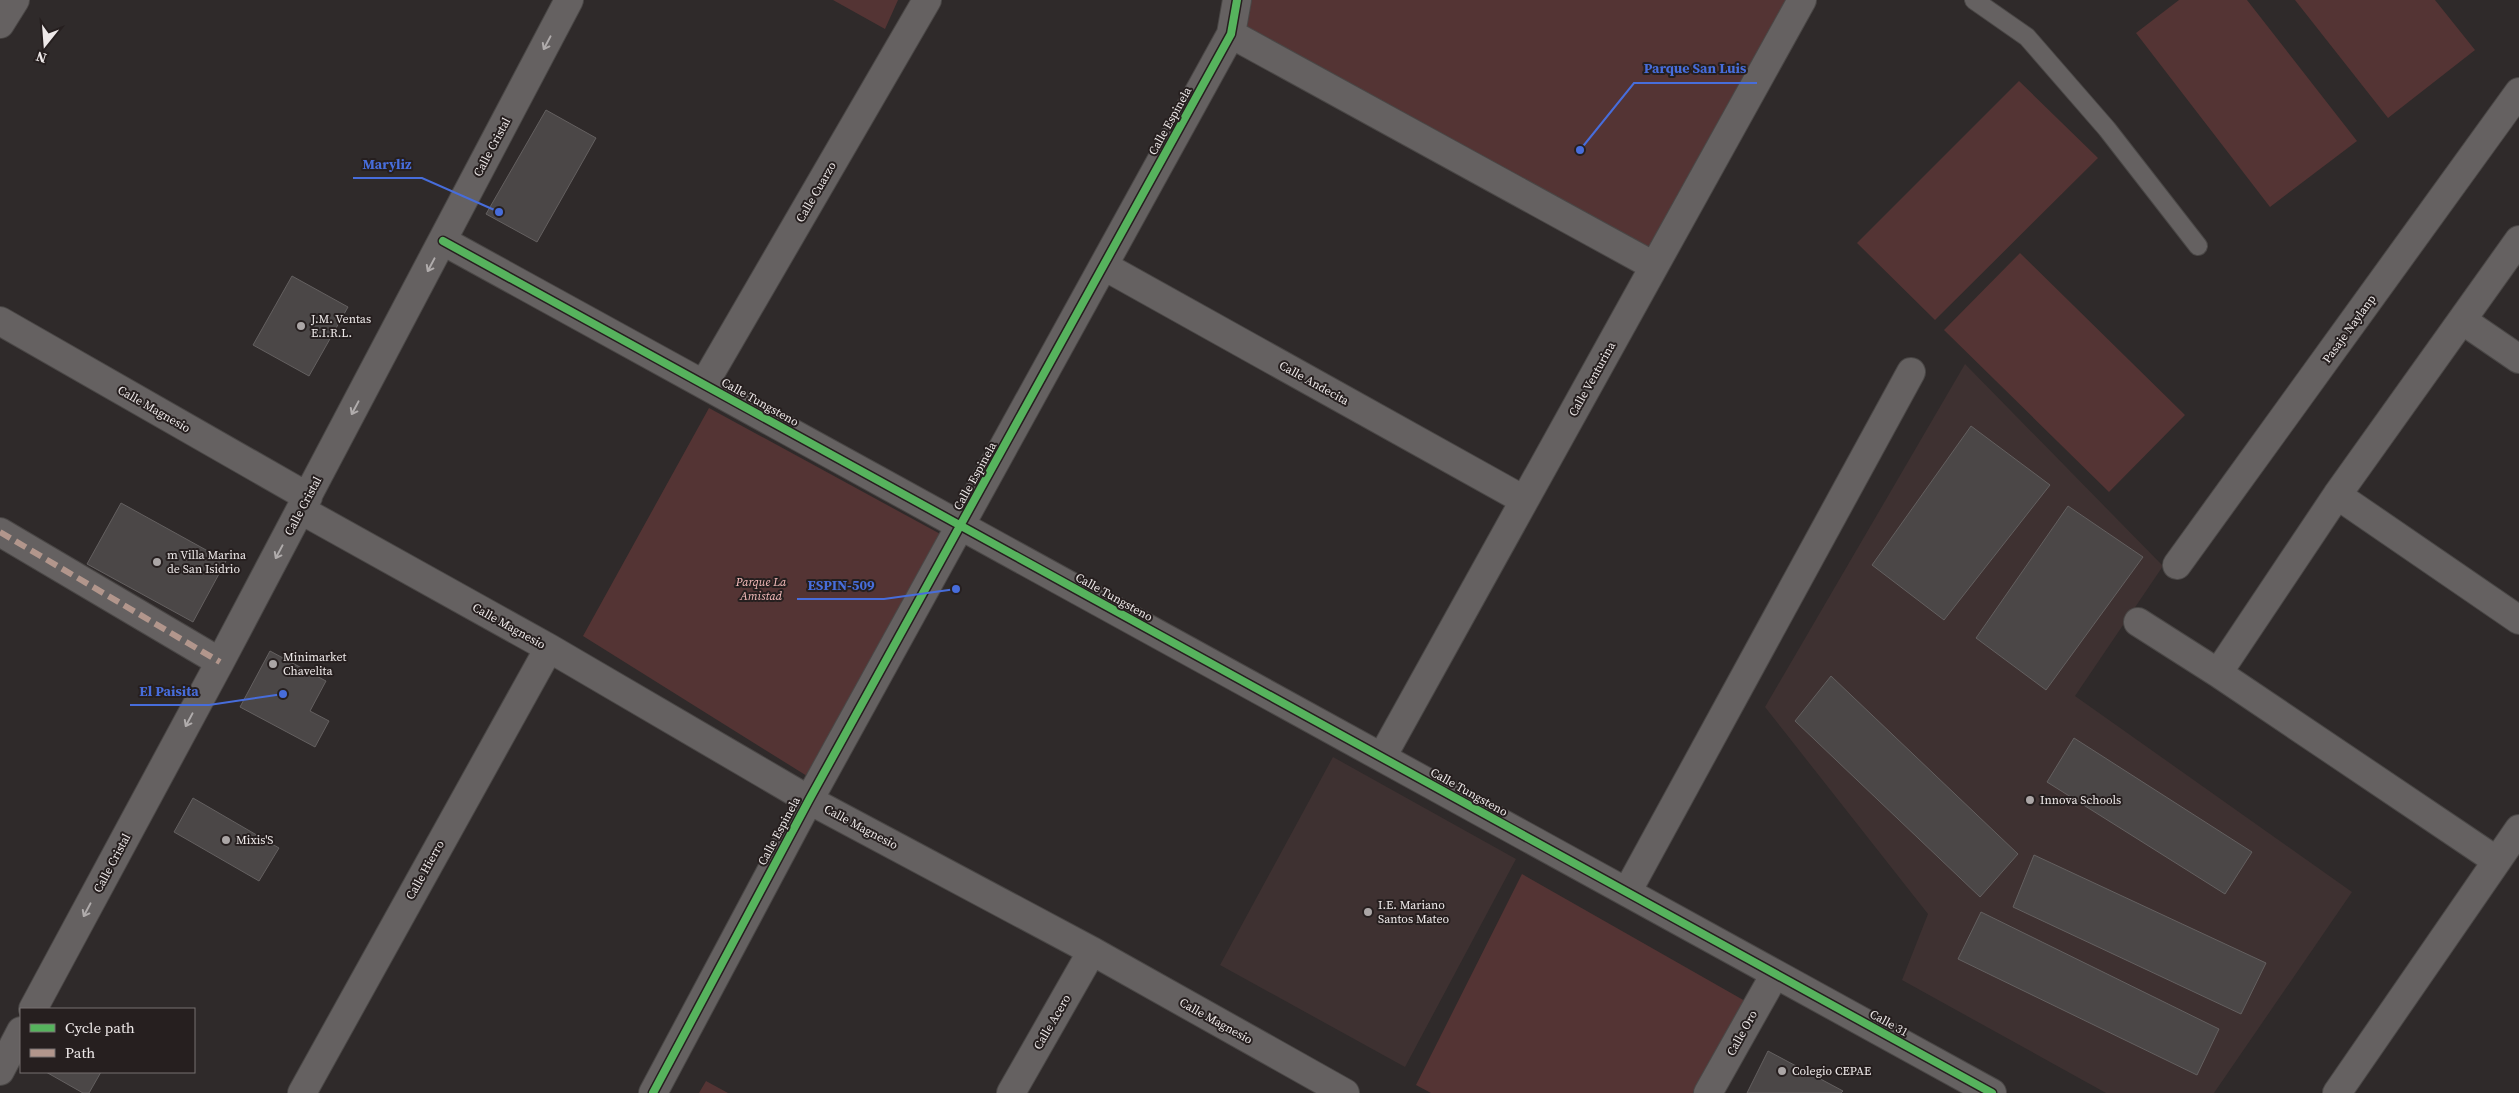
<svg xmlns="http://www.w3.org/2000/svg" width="2519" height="1093" viewBox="0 0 2519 1093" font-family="'Source Serif 4',serif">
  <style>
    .built { fill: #3e3131 }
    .green { fill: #543434 }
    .building { fill: #4b4747; stroke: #646060 }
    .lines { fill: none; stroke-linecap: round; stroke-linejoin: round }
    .lane-casing { stroke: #4a4746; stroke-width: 20 }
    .street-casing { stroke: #4a4746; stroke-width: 30 }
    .lane { stroke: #656161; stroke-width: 18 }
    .street { stroke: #656161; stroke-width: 28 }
    .quiet { stroke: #b2968c; stroke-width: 6; stroke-dasharray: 12 6; stroke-linecap: butt }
    .cycleway-casing { stroke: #261f1f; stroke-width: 11 }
    .cycleway { stroke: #56b35d; stroke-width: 8 }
    .oneway { stroke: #b0acac }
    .poi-dot { fill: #aba6a6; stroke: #261f1f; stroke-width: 2 }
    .labels { text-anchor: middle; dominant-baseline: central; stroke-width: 4; stroke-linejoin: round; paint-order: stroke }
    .street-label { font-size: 12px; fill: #eee9e9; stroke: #261f1f }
    .poi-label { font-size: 12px; fill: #eee9e9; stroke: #261f1f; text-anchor: start }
    .park-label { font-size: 12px; font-style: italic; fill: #f7bdbc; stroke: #261f1f }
    .leader { fill: none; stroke: #476ddb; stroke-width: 2 }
    .callout-dot { fill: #476ddb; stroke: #261f1f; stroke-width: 2 }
    .callout-label { font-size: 14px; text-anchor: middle; font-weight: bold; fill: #476ddb; stroke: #261f1f; stroke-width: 4; stroke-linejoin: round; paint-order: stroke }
  </style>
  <rect width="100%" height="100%" fill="#2f2a2a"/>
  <!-- built -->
  <path class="built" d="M1965,364L2163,566L2075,696L2352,892L2214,1093H2106L1902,980L1928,914L1765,707Z
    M1333,757L1516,859L1405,1067L1220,965Z"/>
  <!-- green -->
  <path class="green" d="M833,0H898L885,29Z
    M1237,0H1802L1654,266L1231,34Z
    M2179,0H2247L2357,141L2270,207L2136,33Z
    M2295,0H2435L2475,50L2388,118Z
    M2019,81L2098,158L1935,320L1857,243Z
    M2020,253L2185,415L2109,492L1944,330Z
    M709,408L944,536L807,776L583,636Z
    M1522,874L1745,1001L1699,1093H1431L1416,1085Z
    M706,1081L728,1093H699Z"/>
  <!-- building -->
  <path class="building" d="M546,110L596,138L537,242L486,214Z
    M292,276L348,307L309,376L253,345Z
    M1971,426L2050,485L1944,620L1872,565Z
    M121,503L226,561L193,622L87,564Z
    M2068,506L2143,557L2046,690L1976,638Z
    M270,651L326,681L310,711L329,721L315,747L240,707Z
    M1831,676L2018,854L1980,897L1795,721Z
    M2074,738L2252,852L2225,894L2047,782Z
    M193,798L279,848L259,881L174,832Z
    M2034,855L2266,963L2241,1014L2013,907Z
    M1981,912L2219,1029L2197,1075L1958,959Z
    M1768,1051L1843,1091L1841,1093H1747Z
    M46,1072H101L89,1093H83Z"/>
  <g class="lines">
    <defs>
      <path id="lane" d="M1974,0L2027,37L2107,129L2198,246"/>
      <path id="street" d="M0,24L15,0
        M1231,34L1654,266
        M443,241L1992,1093
        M1104,266L1524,500
        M2462,320L2519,359
        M0,321L308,497
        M704,384L927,0
        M2337,495L2519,620
        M301,510L549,648L809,800L1092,951L1345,1093
        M0,532L220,662
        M2177,565L2519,92
        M2138,622L2218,673
        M1382,757L1802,0
        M2497,861L2218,673L2337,495L2519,240
        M1627,892L1911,372
        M33,1009L220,662L569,0
        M0,1071L21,1031
        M302,1093L549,648
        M653,1093L809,800L1231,34L1237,0
        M1011,1093L1092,951
        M1708,1093L1775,974
        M2337,1093L2519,829"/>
    </defs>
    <!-- lane casing -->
    <use href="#lane" class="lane-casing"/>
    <!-- street casing -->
    <use href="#street" class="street-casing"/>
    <!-- lane -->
    <use href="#lane" class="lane"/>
    <!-- street -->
    <use href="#street" class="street"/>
    <!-- quiet -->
    <path class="quiet" d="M0,532L220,662"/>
    <defs>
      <path id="cycleway" d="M443,241L1992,1093
        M653,1093L809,800L1231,34L1237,0"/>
    </defs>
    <!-- cycleway casing -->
    <use href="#cycleway" class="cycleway-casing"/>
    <!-- cycleway -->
    <use href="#cycleway" class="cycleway"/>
  </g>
  <!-- one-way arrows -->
  <defs><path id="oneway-shaft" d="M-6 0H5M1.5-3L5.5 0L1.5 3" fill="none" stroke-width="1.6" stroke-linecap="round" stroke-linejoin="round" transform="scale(1.25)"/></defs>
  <g class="oneway">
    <use href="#oneway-shaft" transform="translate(547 43) rotate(118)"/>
    <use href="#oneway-shaft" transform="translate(431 265) rotate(118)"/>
    <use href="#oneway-shaft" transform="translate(355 408) rotate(118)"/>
    <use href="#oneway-shaft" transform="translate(279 552) rotate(118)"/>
    <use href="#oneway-shaft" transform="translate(189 720) rotate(118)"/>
    <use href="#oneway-shaft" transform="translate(87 910) rotate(118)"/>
  </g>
  <!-- markers -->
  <g class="poi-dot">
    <circle cx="301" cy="326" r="5"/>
    <circle cx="157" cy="562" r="5"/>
    <circle cx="273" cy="664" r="5"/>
    <circle cx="2030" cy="800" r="5"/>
    <circle cx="226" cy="840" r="5"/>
    <circle cx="1368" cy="912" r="5"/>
    <circle cx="1782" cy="1071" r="5"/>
  </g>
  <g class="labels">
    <!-- street labels -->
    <g class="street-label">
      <text transform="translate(1170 121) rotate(-61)">Calle Espinela</text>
      <text transform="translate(492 147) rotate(-62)">Calle Cristal</text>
      <text transform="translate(816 192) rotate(-60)">Calle Cuarzo</text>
      <text transform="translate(2349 329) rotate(-54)">Pasaje Naylanp</text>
      <text transform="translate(1592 379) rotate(-61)">Calle Venturina</text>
      <text transform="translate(1314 383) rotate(29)">Calle Andecita</text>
      <text transform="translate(760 402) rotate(29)">Calle Tungsteno</text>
      <text transform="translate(154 409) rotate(30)">Calle Magnesio</text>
      <text transform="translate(975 476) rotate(-61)">Calle Espinela</text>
      <text transform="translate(303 506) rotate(-62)">Calle Cristal</text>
      <text transform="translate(1114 597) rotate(29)">Calle Tungsteno</text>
      <text transform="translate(509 626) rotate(29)">Calle Magnesio</text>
      <text transform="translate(1469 792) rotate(29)">Calle Tungsteno</text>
      <text transform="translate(861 827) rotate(28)">Calle Magnesio</text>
      <text transform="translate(779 831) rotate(-62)">Calle Espinela</text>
      <text transform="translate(112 863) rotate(-62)">Calle Cristal</text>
      <text transform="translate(425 870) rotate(-61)">Calle Hierro</text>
      <text transform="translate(1216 1021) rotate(29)">Calle Magnesio</text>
      <text transform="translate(1052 1022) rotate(-60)">Calle Acero</text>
      <text transform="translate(1889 1023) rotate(29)">Calle 31</text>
      <text transform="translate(1742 1033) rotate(-61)">Calle Oro</text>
    </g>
    <!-- poi labels -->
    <g class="poi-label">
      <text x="311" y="319">J.M. Ventas<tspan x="311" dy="14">E.I.R.L.</tspan></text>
      <text x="167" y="555">m Villa Marina<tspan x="167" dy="14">de San Isidrio</tspan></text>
      <text x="283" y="657">Minimarket<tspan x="283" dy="14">Chavelita</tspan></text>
      <text x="2040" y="800">Innova Schools</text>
      <text x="236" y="840">Mixis'S</text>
      <text x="1378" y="905">I.E. Mariano<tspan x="1378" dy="14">Santos Mateo</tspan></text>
      <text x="1792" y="1071">Colegio CEPAE</text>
    </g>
    <!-- park labels -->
    <g class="park-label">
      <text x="761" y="582">Parque La<tspan x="761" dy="14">Amistad</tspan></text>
    </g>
  </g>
  <!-- callouts -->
  <path class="leader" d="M1580 150L1634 83H1757M499 212L422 178H353M956 589L884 599H797M283 694L209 705H130"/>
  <g class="callout-dot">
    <circle cx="1580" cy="150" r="5"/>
    <circle cx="499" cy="212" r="5"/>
    <circle cx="956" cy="589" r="5"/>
    <circle cx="283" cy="694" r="5"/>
  </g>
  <g class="callout-label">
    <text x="1695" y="73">Parque San Luis</text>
    <text x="387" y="169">Maryliz</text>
    <text x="841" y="590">ESPIN-509</text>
    <text x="169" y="696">El Paisita</text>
  </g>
  <!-- legend -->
  <rect x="20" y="1008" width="175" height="65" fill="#261f1f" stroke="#767070"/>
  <rect x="30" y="1024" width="25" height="8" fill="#56b35d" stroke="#767070"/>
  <text x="65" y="1033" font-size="15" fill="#eee9e9">Cycle path</text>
  <rect x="30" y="1049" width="25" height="8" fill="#b2968c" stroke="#767070"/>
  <text x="65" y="1058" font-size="15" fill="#eee9e9">Path</text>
  <!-- north arrow -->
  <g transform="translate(45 45) rotate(197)" stroke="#261f1f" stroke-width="4" paint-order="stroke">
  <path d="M0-4L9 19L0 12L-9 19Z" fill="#eee9e9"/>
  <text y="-8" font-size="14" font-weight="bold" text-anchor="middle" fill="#eee9e9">N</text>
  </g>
</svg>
